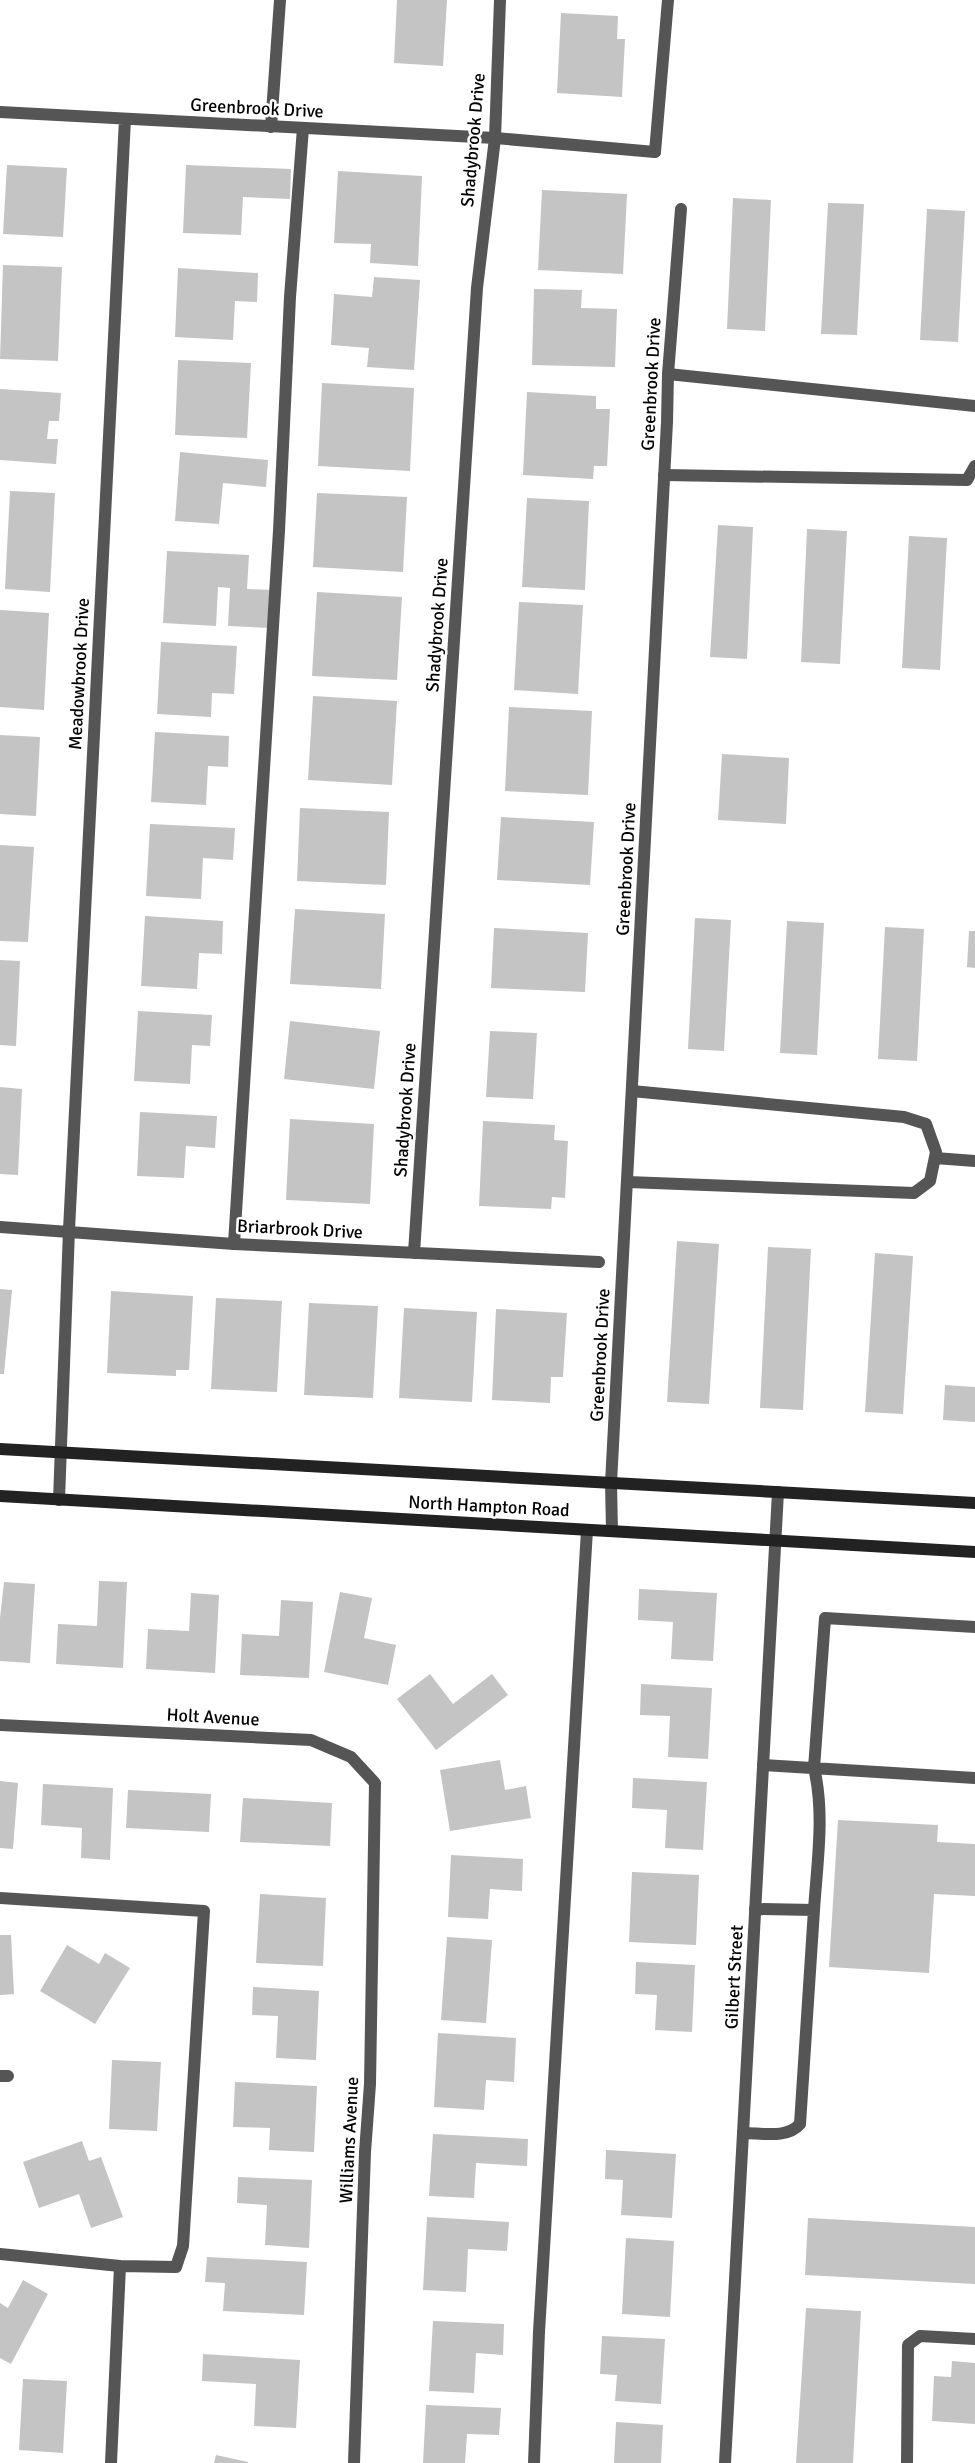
<svg xmlns="http://www.w3.org/2000/svg" width="975" height="2463" viewBox="0 0 975 2463" font-family="Signika,sans-serif">
  <style>
    .building { fill: #c4c4c4 }
    .lines { fill: none; stroke-linecap: round; stroke-linejoin: round }
    .service { stroke: #555; stroke-width: 12 }
    .minor { stroke: #555; stroke-width: 12 }
    .secondary { stroke: #222; stroke-width: 12 }
    .labels { text-anchor: middle; dominant-baseline: central; stroke-width: 5; stroke-linejoin: round; paint-order: stroke }
    .street-label { font-size: 18px; fill: #000; stroke: #fff }
  </style>
  <rect width="100%" height="100%" fill="#fff"/>
  <!-- building -->
  <path class="building" d="M397,0H447L443,66L394,63Z
    M561,13L618,16L617,39H625L622,97L557,93Z
    M7,165L67,168L63,237L3,234Z
    M186,165L291,169L290,199L243,197L241,235L183,233Z
    M338,171L422,176L418,266L370,263L371,244L334,243Z
    M542,190L627,194L623,274L538,270Z
    M733,198L771,200L765,331L727,329Z
    M828,203L864,204L857,335L821,334Z
    M927,209L965,211L958,342L920,340Z
    M3,265L62,267L58,361L0,359Z
    M178,268L258,273L257,302L235,301L233,340L175,337Z
    M374,277L420,280L414,370L367,367L369,348L331,345L334,294L372,297Z
    M534,289L582,290L581,308L617,309L615,367L532,365Z
    M178,360L251,363L247,438L175,435Z
    M322,383L414,388L410,471L318,466Z
    M0,389L61,393L59,421H49L47,439H58L56,464L0,460Z
    M527,392L596,396V409H610L607,466H594L593,479L523,475Z
    M180,452L268,460L266,487L223,483L219,524L175,521Z
    M10,491L55,493L50,592L5,589Z
    M317,493L407,497L403,572L313,567Z
    M527,498L589,501L585,590L522,587Z
    M718,525L753,527L747,659L710,657Z
    M807,529L847,531L840,664L801,662Z
    M909,536L947,538L940,670L902,668Z
    M167,551L249,555L247,589L271,590L269,628L228,626L230,588L218,587L216,626L163,623Z
    M317,592L402,597L397,680L312,676Z
    M519,602L583,605L578,694L514,690Z
    M0,610L49,613L44,710L0,707Z
    M161,642L237,646L234,694L212,693L211,717L157,714Z
    M313,696L397,701L392,785L308,780Z
    M509,707L592,711L588,795L505,791Z
    M155,732L229,736L228,767L208,766L206,805L151,802Z
    M0,735L40,737L36,816L0,814Z
    M722,754L789,758L786,824L718,820Z
    M300,808L389,812L386,885L297,881Z
    M501,817L594,822L590,885L497,880Z
    M150,824L235,828L233,860L203,858L201,899L146,896Z
    M0,845L34,847L28,942L0,941Z
    M295,909L385,914L381,989L290,984Z
    M145,916L223,921L222,954L199,953L197,989L141,986Z
    M695,918L731,920L724,1051L688,1049Z
    M787,921L824,923L817,1055L780,1053Z
    M885,927L924,929L917,1061L878,1059Z
    M494,928L588,933L585,992L491,988Z
    M969,931H975V968L967,967Z
    M0,960L20,961L16,1046L0,1045Z
    M138,1011L212,1015L210,1046L192,1045L190,1084L134,1081Z
    M290,1021L380,1031L374,1089L284,1079Z
    M490,1031L537,1033L533,1099L486,1097Z
    M0,1087L22,1089L18,1175L0,1174Z
    M140,1112L217,1116L215,1148L186,1146L184,1178L137,1176Z
    M290,1119L374,1124L370,1204L286,1200Z
    M483,1121L555,1125L554,1140L568,1141L565,1198L552,1197L551,1209L479,1206Z
    M677,1241L719,1244L709,1404L667,1402Z
    M768,1247L811,1249L803,1410L760,1408Z
    M875,1253L913,1256L903,1414L865,1412Z
    M0,1289L12,1290L4,1374H0Z
    M111,1291L193,1296L189,1370H176V1376L107,1373Z
    M216,1298L282,1301L277,1392L211,1389Z
    M309,1303L378,1306L373,1398L304,1395Z
    M404,1308L477,1312L472,1402L399,1398Z
    M496,1309L567,1313L563,1377H551L550,1403L492,1400Z
    M945,1385L975,1387V1422L943,1420Z
    M99,1581L127,1582L123,1668L56,1664L58,1624L97,1626Z
    M4,1582L35,1584L30,1663L0,1661V1618Z
    M639,1589L717,1593L713,1661L671,1659L673,1622L638,1620Z
    M340,1592L372,1598L364,1638L396,1645L388,1685L324,1672Z
    M191,1593L219,1595L215,1673L146,1669L148,1629L189,1631Z
    M281,1600L313,1602L309,1678L240,1675L242,1634L279,1636Z
    M430,1674L453,1704L492,1674L508,1695L436,1750L397,1699Z
    M641,1684L712,1688L708,1759L668,1757L670,1716L640,1715Z
    M500,1760L505,1790L526,1786L531,1818L450,1831L440,1770Z
    M633,1778L707,1782L703,1850L665,1848L667,1810L632,1808Z
    M0,1781L18,1783L13,1849L0,1848Z
    M43,1784L113,1788L110,1860L81,1858L82,1828L41,1825Z
    M128,1790L211,1794L209,1832L126,1828Z
    M243,1798L332,1803L330,1846L240,1842Z
    M838,1820L938,1825L937,1842L975,1844V1896L934,1894L929,1973L829,1967Z
    M451,1855L523,1859L522,1891L490,1889L488,1919L448,1917Z
    M632,1872L699,1875L696,1945L629,1942Z
    M260,1894L326,1898L323,1966L256,1963Z
    M0,1935H11L14,1994L0,1995Z
    M447,1937L492,1940L486,2023L441,2020Z
    M67,1945L99,1964L105,1953L130,1968L95,2024L40,1991Z
    M636,1962L695,1965L692,2032L655,2030L657,1995L635,1994Z
    M253,1987L319,1991L316,2060L276,2058L278,2016L252,2015Z
    M438,2033L516,2038L514,2082L486,2080L484,2110L434,2107Z
    M112,2060L161,2062L157,2131L109,2129Z
    M235,2082L317,2086L314,2152L269,2150L270,2128L233,2127Z
    M433,2134L528,2139L527,2166L476,2163L474,2198L429,2196Z
    M82,2141L89,2161L101,2157L123,2217L91,2228L79,2194L39,2208L23,2162Z
    M606,2150L676,2154L672,2218L621,2215L623,2180L605,2179Z
    M238,2177L312,2180L309,2248L265,2245L267,2205L237,2203Z
    M427,2217L509,2222L507,2251L468,2249L466,2292L423,2290Z
    M808,2218L975,2227V2284L805,2275Z
    M626,2238L674,2241L670,2317L622,2314Z
    M207,2257L307,2262L304,2315L223,2311L225,2283L205,2282Z
    M23,2280L48,2294L11,2364L0,2358V2303L8,2308Z
    M806,2308L861,2311L853,2463H796Z
    M433,2321L504,2324L503,2355L476,2353L474,2393L429,2391Z
    M602,2336L665,2339L661,2404L615,2401L617,2375L600,2374Z
    M203,2354L300,2360L296,2428L254,2426L256,2384L202,2381Z
    M952,2361L975,2363V2424L932,2421L934,2376L951,2377Z
    M23,2379L67,2381L63,2453L19,2450Z
    M426,2405L501,2408L499,2435L467,2434L465,2463H423Z
    M616,2422L663,2425L661,2463H614Z
    M216,2455L248,2462V2463H214Z"/>
  <g class="lines">
    <!-- service -->
    <path class="service" d="M271,127L280,0
      M655,152L668,0
      M668,374L975,406
      M664,475L967,480L975,466
      M935,1158L975,1161
      M628,1182L914,1193L930,1181L936,1152L926,1124L904,1117L632,1091
      M234,1244L279,531L290,297L303,128
      M59,1500L69,1230
      M763,1765L975,1778
      M0,1898L204,1911L183,2246L176,2267L120,2266L111,2463
      M814,1910C817,1863 825,1814 814,1768L825,1618L975,1627
      M743,2133C762,2133 787,2139 800,2124L814,1910L755,1909
      M0,2254L120,2266
      M534,2463L539,2332L587,1530
      M907,2463L908,2345L920,2336L975,2339"/>
    <!-- minor -->
    <path class="minor" d="M0,112L495,138L655,152
      M0,1227L234,1244L599,1262
      M69,1230L125,119
      M414,1253L477,288L495,138L500,0
      M612,1531L611,1483L667,422L668,374L681,209
      M0,1725L311,1740L351,1757L375,1783L370,2084L365,2152L354,2463
      M0,2076H8
      M725,2463L778,1492"/>
    <!-- secondary -->
    <path class="secondary" d="M0,1449L975,1503
      M0,1496L975,1552"/>
  </g>
  <g class="labels">
    <!-- street labels -->
    <g class="street-label">
      <text transform="translate(257 108) rotate(3)">Greenbrook Drive</text>
      <text transform="translate(473 140) rotate(-85)">Shadybrook Drive</text>
      <text transform="translate(651 384) rotate(-87)">Greenbrook Drive</text>
      <text transform="translate(437 625) rotate(-86)">Shadybrook Drive</text>
      <text transform="translate(79 674) rotate(-87)">Meadowbrook Drive</text>
      <text transform="translate(626 869) rotate(-87)">Greenbrook Drive</text>
      <text transform="translate(405 1110) rotate(-86)">Shadybrook Drive</text>
      <text transform="translate(300 1229) rotate(3)">Briarbrook Drive</text>
      <text transform="translate(600 1355) rotate(-87)">Greenbrook Drive</text>
      <text transform="translate(489 1506) rotate(3)">North Hampton Road</text>
      <text transform="translate(213 1717) rotate(3)">Holt Avenue</text>
      <text transform="translate(734 1977) rotate(-87)">Gilbert Street</text>
      <text transform="translate(349 2140) rotate(-87)">Williams Avenue</text>
    </g>
  </g>
</svg>
